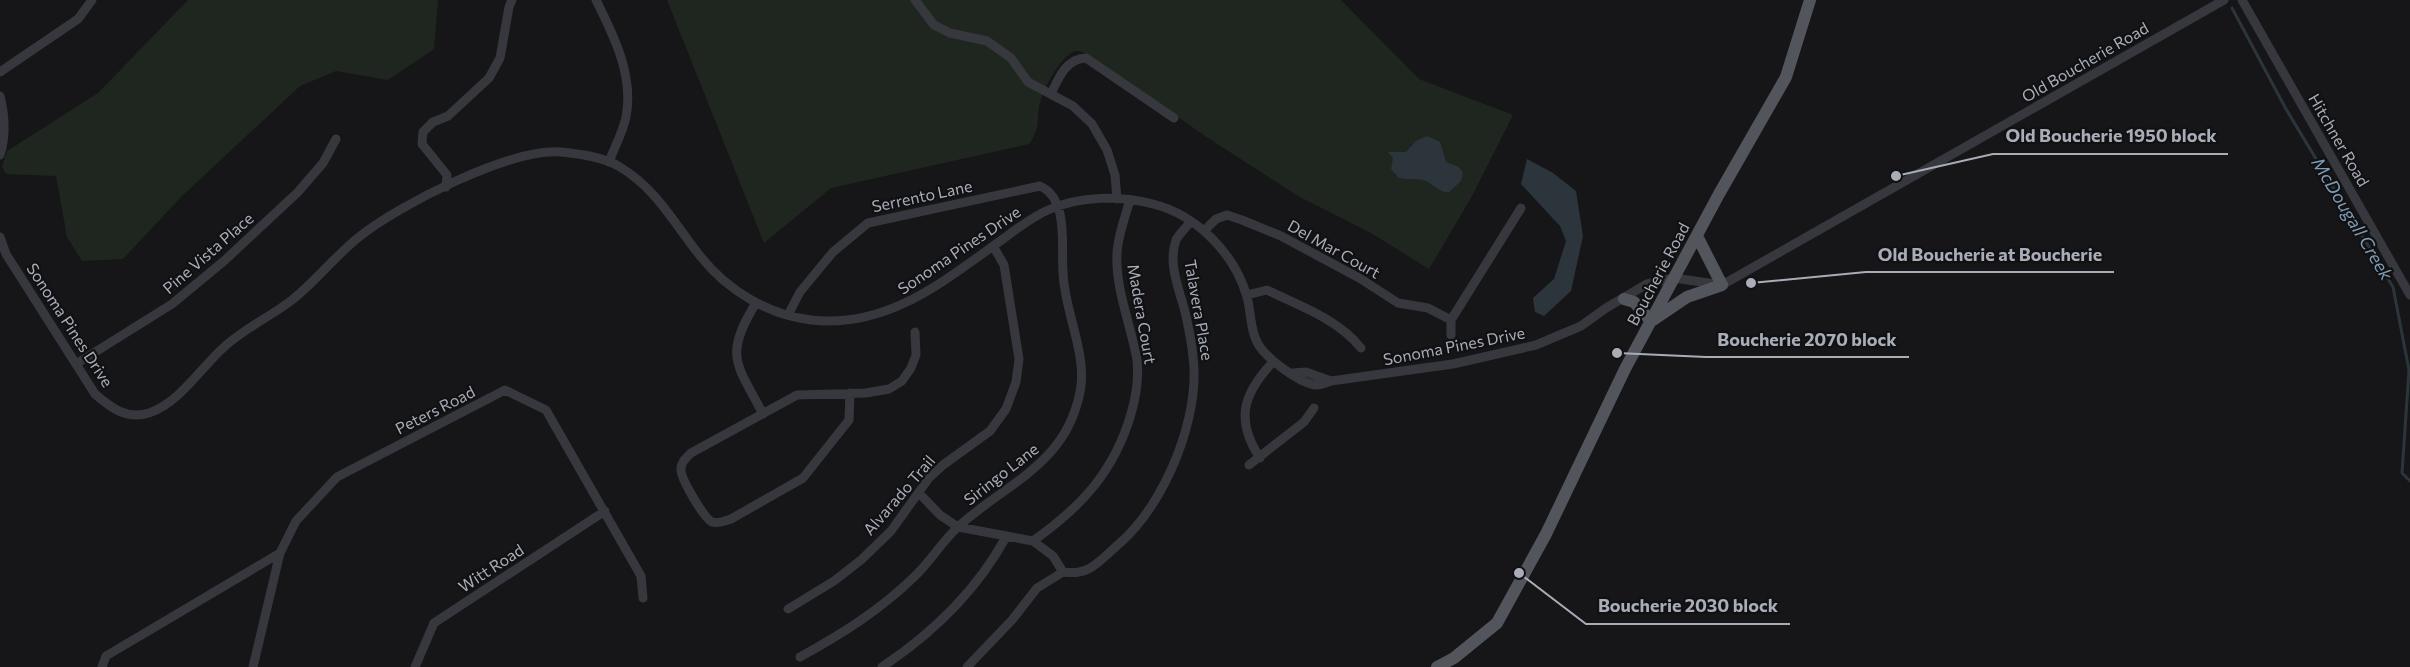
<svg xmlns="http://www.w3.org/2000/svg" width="2410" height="667" font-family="Commissioner,sans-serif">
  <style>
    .green { fill: #1e261f }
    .water { fill: #2c353c }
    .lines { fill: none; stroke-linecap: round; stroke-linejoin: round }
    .stream { stroke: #2c353c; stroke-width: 3 }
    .minor { stroke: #37383d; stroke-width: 9 }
    .major { stroke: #53555c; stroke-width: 12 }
    .labels { text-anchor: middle; stroke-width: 4.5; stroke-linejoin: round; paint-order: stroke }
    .street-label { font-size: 16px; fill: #a8adb8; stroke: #111113 }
    .water-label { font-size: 18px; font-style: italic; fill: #7f9bb3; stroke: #111113 }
    .leader { fill: none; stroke: #a8adb8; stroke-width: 2 }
    .callout-dot { fill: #a8adb8; stroke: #111113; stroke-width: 2 }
    .callout-label { font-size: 18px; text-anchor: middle; font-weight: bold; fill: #a8adb8; stroke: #111113; stroke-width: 4.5; stroke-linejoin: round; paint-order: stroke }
  </style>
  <rect width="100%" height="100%" fill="#161618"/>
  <!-- green -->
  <path class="green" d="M188,0H438L434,49L388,80L336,71L300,86L181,197L123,259L82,261L67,237L56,176L6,174L2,167L7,151L98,93Z
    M667,0H1341L1419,79L1513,115L1471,198L1429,269L1371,233L1298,196L1205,136L1091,56C1086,54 1082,51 1077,51C1063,52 1045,86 1041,99C1035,117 1042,127 1029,144L831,188L764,243Z"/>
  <!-- water -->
  <path class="water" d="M1427,136L1440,142L1446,162L1459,167L1463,173L1461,181L1449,192C1439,193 1433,183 1423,180C1415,178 1407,180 1399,178L1391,169L1393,158L1388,152H1406L1416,141Z
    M1527,159L1553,173L1576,191L1583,236L1571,291L1544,316L1535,312L1533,298L1554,279L1566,241L1560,226L1521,184Z"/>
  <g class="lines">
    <!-- stream -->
    <path class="stream" d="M2232,8L2286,109L2393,287L2409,370L2402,473L2410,481"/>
    <!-- minor -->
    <path class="minor" d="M596,0C614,36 634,76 626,117C623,132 614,148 609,162
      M915,0L934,25L950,33L987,41L1011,58L1028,82L1073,106L1092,124L1107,150L1115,175L1117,199
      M2242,0L2410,295
      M0,72L78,19L92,0
      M1051,94C1059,77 1066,59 1086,58L1174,118
      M0,96C5,116 6,136 0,155
      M446,187L447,175L422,144L423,132L433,122L448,116L489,78L500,58L509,7L512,0
      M1204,231L1216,219L1227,215L1242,220L1281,236L1361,279L1398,303L1428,308L1451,320
      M0,237L6,254L95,394C111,408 127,420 149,413C179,403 200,369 223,348C243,329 270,317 292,300C316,281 335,256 359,237C399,205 510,148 561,152C580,154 604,157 620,167C657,189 675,225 701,257C728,291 769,315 811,320C888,329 945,280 1003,239C1018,228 1032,217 1048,210C1079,196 1121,195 1153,204C1197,215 1235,254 1247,297C1251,311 1250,329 1257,342C1264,357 1300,384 1317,385C1322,385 1326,383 1331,381L1453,364L1536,345L1581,326L1606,308L1647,284L1674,278L1722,285L2224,0
      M1247,295L1267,290C1300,306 1338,319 1361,348
      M756,303C723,356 737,364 763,414
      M788,315L800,292L833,252L868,223L1040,186C1069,199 1061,245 1063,272C1064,311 1088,355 1080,392C1066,464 1008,482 959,526C942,541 931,561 914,577C880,610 842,634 800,657
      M1451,335V320L1521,208
      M76,364L172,304L224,261L298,192L323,163L336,139
      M1293,373L1306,372L1331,381
      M850,393L849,420L803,478L731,519C725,521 718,524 712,522C704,518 680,478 681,469C681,462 686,458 691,453L797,395L866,393L889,389L902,381L911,368L916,355L915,332
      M1260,458C1235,420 1243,394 1272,363
      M1249,465L1304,422L1314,408
      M919,493L940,515L958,527L1033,541L1053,556L1063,572
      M1033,541C1081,507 1114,472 1131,414C1136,397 1139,378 1137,360C1131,325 1115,289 1117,253C1118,235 1125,217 1130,200
      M788,609L834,581L861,560L891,531L929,478L943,465L990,431L1006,409L1016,382L1019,359L1004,265L993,246
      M102,667L106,656L280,553
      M253,667L280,553L296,521L337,477L505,390L546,410L641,576L643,598
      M415,667L434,623L605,511
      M882,667C933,633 977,590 1006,537
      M967,667L1012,620L1037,588L1063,572C1091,576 1100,560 1120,543C1165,504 1201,416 1193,357C1192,343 1189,330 1186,316C1181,293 1167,265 1176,240C1179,234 1186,228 1190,222"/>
    <!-- major -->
    <path class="major" d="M1624,299L1634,302L1651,321
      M1653,320L1687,297L1722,285L1697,236
      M1437,667L1454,658L1497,623L1546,534L1625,369L1719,194L1786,77L1810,0"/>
  </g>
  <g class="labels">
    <!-- street labels -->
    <g class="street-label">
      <text transform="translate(2085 62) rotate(-30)" y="6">Old Boucherie Road</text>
      <text transform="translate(2339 140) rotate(60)" y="6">Hitchner Road</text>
      <text transform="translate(922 196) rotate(-12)" y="6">Serrento Lane</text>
      <text transform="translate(1334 249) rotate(29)" y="6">Del Mar Court</text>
      <text transform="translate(959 250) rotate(-34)" y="6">Sonoma Pines Drive</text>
      <text transform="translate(208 253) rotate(-41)" y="6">Pine Vista Place</text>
      <text transform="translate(1658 274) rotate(-62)" y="6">Boucherie Road</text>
      <text transform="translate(1199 310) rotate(80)" y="6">Talavera Place</text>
      <text transform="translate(1142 314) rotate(80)" y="6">Madera Court</text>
      <text transform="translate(70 325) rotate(57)" y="6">Sonoma Pines Drive</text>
      <text transform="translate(1454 346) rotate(-11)" y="6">Sonoma Pines Drive</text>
      <text transform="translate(435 410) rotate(-27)" y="6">Peters Road</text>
      <text transform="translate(1001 474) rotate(-38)" y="6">Siringo Lane</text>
      <text transform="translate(899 495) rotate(-49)" y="6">Alvarado Trail</text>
      <text transform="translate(491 568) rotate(-33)" y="6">Witt Road</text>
    </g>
    <!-- water labels -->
    <g class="water-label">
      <text transform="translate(2352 219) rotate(59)" y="6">McDougall Creek</text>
    </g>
  </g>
  <!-- callouts -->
  <path class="leader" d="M1896 176L1993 154H2228M1751 283L1866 272H2114M1617 353L1706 357H1909M1519 573L1586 624H1790"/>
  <g class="callout-dot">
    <circle cx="1896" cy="176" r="6"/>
    <circle cx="1751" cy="283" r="6"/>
    <circle cx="1617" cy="353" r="6"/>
    <circle cx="1519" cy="573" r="6"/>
  </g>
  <g class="callout-label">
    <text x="2111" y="142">Old Boucherie 1950 block</text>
    <text x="1990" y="261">Old Boucherie at Boucherie</text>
    <text x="1807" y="346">Boucherie 2070 block</text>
    <text x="1688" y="612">Boucherie 2030 block</text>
  </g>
</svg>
